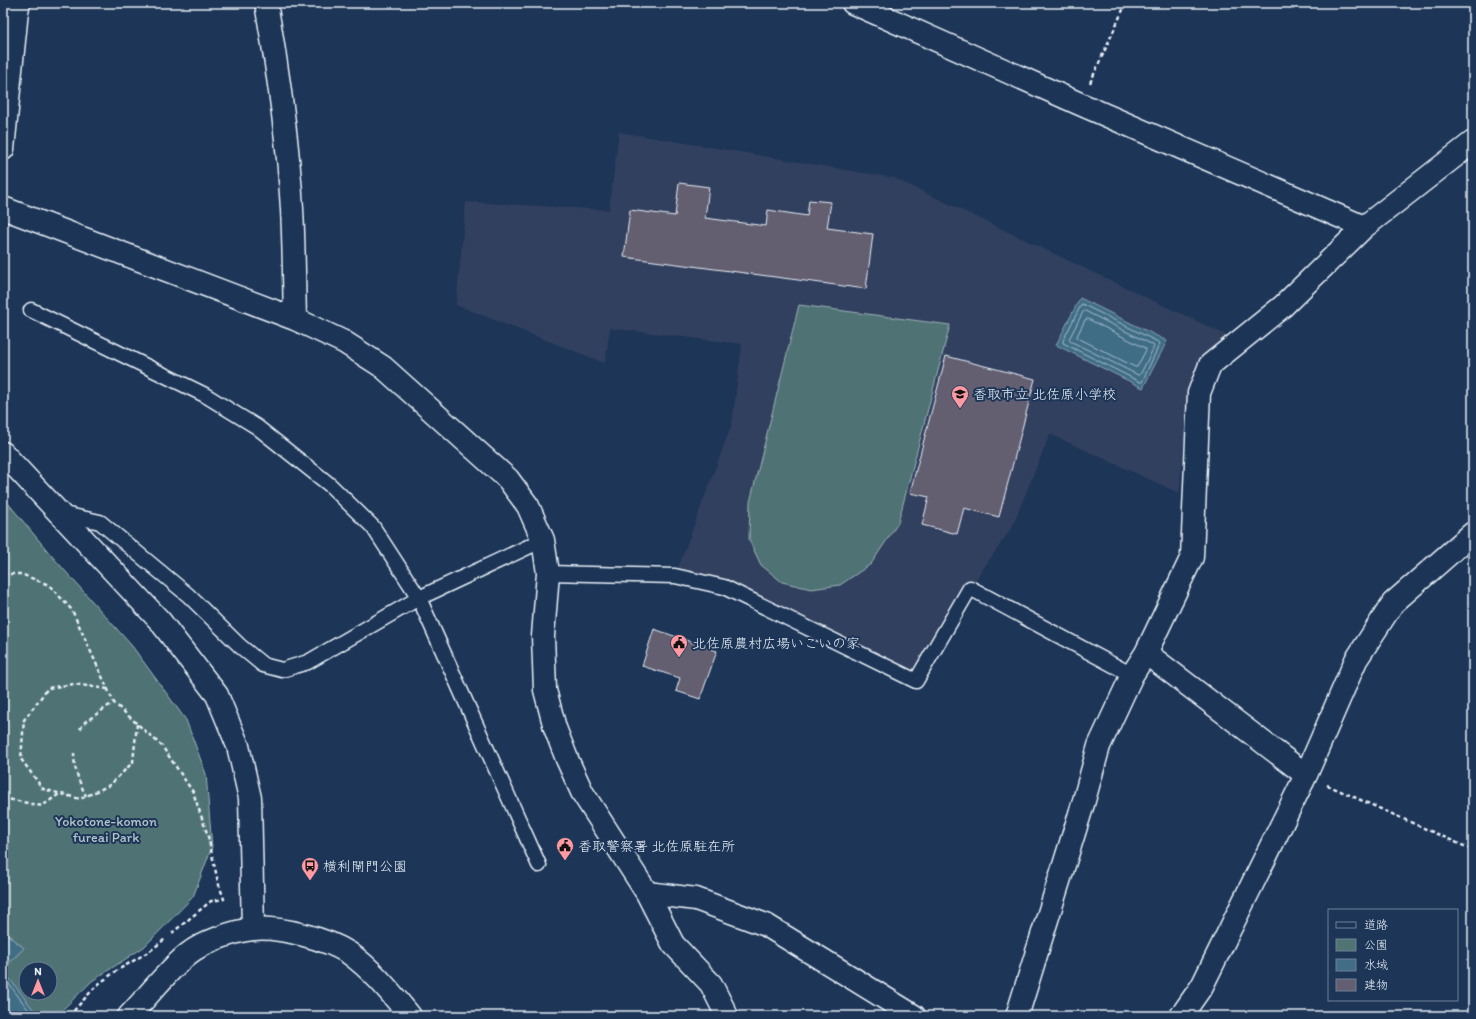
<svg xmlns="http://www.w3.org/2000/svg" width="1476" height="1019" font-family="Itim,'Klee One',sans-serif">
  <style>
    .built { fill: #32415f }
    .green { fill: #507374; stroke: #9cb2b6; fill-rule: evenodd }
    .water { fill: #416d86; stroke: #84a2b4 }
    .lines { fill: none; stroke-linecap: round; stroke-linejoin: round }
    .shore { stroke: #a5bcca; stroke-width: 1 }
    .building { fill: #635e71; stroke: #e8f1f8 }
    .service-casing { stroke: #e8f1f8; stroke-width: 17 }
    .minor-casing { stroke: #e8f1f8; stroke-width: 25 }
    .secondary-casing { stroke: #e8f1f8; stroke-width: 25 }
    .path { stroke: #e8f1f8; stroke-width: 2.5; stroke-dasharray: 4 3; stroke-linecap: butt }
    .service { stroke: #1d3557; stroke-width: 14 }
    .minor { stroke: #1d3557; stroke-width: 22 }
    .secondary { stroke: #1d3557; stroke-width: 22 }
    .labels { text-anchor: middle; stroke-width: 4; stroke-linejoin: round; paint-order: stroke }
    .poi-label { font-size: 14px; fill: #e8f1f8; stroke: #1d3557; text-anchor: start }
    .park-label { font-size: 14px; fill: #b3c5ca; stroke: #1d3557 }
  </style>
  <rect width="100%" height="100%" fill="#1d3557"/>
  <filter id="ink" filterUnits="userSpaceOnUse"><feTurbulence type="fractalNoise" baseFrequency=".025" numOctaves="2"/><feDisplacementMap in="SourceGraphic" scale="8" xChannelSelector="R" yChannelSelector="G"/><feConvolveMatrix kernelMatrix="1 2 1 2 8 2 1 2 1" color-interpolation-filters="sRGB"/></filter>
  <g filter="url(#ink)">
    <!-- built -->
    <path class="built" d="M619,132L894,178L1228,336L1205,358L1189,393L1179,493L1050,434L1012,527L970,588L916,681L724,587L675,576L732,424L742,344L610,328L605,363L456,305L466,202L609,210Z"/>
    <!-- green -->
    <path class="green" d="M799,305L950,325L898,523L871,564L840,585L811,589L782,582L761,565L749,540L750,502Z
      M3,497L51,555L132,646L186,720L206,774L212,847L193,897L144,947L92,981L56,1016H38L3,970L24,948L3,930ZM26,969H50V993H26Z"/>
    <!-- water -->
    <path class="water" d="M1080,298L1167,341L1143,388L1056,345Z
      M3,932L24,948L3,968Z
      M3,970L38,1016H3Z"/>
    <g class="lines">
      <!-- shore -->
      <path class="shore" d="M1082,304L1160,343L1142,382H1140L1063,343V341Z
        M1085,311L1153,345L1154,347L1140,375H1138L1070,341L1069,339L1083,312Z
        M1088,319L1145,348L1146,350L1137,367H1135L1078,338L1077,336L1085,320Z
        M3,976L33,1016"/>
    </g>
    <!-- building -->
    <path class="building" d="M679,183L709,187L705,218L766,226L768,210L807,216L809,200L831,202L827,228L873,234L866,289L624,257L630,210L675,216Z
      M946,356L1035,379L999,517L964,508L957,534L922,525L929,497L910,493Z
      M654,629L717,651L700,699L676,691L680,678L642,666Z"/>
    <g class="lines">
      <defs>
        <path id="service" d="M31,310L205,395L257,427L330,485L373,527L419,598L539,865
          M59,513L100,522L188,595L240,646L263,665L282,670L308,662L419,598L543,540
          M548,573L675,576L724,587L916,681L970,588L1132,675"/>
        <path id="minor" d="M266,3C278,71 288,140 292,209C294,246 294,283 295,319
          M853,3L1080,104L1364,227
          M3,149L17,11L19,3
          M3,208L295,319L344,342L383,367L508,479L528,506L543,540L548,573L543,636L545,690L555,728L567,759L582,792L647,893L673,944L711,984L727,1016
          M3,453L160,621L217,695L238,746L250,798L253,929
          M1146,653L1306,775
          M647,893L696,899L766,925L914,1016
          M1017,1016L1083,804L1099,746L1132,675L1146,653L1192,557L1199,393L1210,365L1283,306L1364,227L1473,142
          M1181,1016L1202,986L1306,775L1356,660L1393,603L1473,533"/>
        <path id="secondary" d="M129,1016C148,996 167,971 188,954C203,942 234,931 253,929C279,926 327,939 349,953C374,971 391,993 410,1016"/>
      </defs>
      <!-- service casing -->
      <use href="#service" class="service-casing"/>
      <!-- minor casing -->
      <use href="#minor" class="minor-casing"/>
      <!-- secondary casing -->
      <use href="#secondary" class="secondary-casing"/>
      <!-- path -->
      <path class="path" d="M1090,83L1126,3
        M3,574H21L49,585L72,610L114,703L162,746L193,792L208,836L218,882L224,899L211,901L172,933
        M108,689L74,684L48,688L24,720L21,759L43,789L80,799L110,785L133,762L137,724
        M80,729L85,722L114,702
        M74,753C74,769 79,782 86,796
        M1327,785L1473,850
        M3,798L42,806L59,794
        M69,1016L96,986L116,971L150,951L165,939"/>
      <!-- service -->
      <use href="#service" class="service"/>
      <!-- minor -->
      <use href="#minor" class="minor"/>
      <!-- secondary -->
      <use href="#secondary" class="secondary"/>
    </g>
  </g>
  <!-- icons -->
  <defs>
    <symbol id="school-pin" viewBox="-11 -11 22 30"><path d="M0 17L-7.5 6A9.5 9.5 0 1 1 7.5 6Z" fill="#ff9aa2" stroke="#1d3557"/><path d="M0-5L7-2L0 1L-7-2ZM-4 1L0 2.5L4 1V4Q0 6-4 4Z" fill="#111"/></symbol>
    <symbol id="civic-pin" viewBox="-11 -11 22 30"><path d="M0 17L-7.5 6A9.5 9.5 0 1 1 7.5 6Z" fill="#ff9aa2" stroke="#1d3557"/><path d="M-.6-6.5H3V-4.5H.6V-3L4-1V1h2V6H-6V1h2V-1L-.6-3ZM-1.2 2.5V6h2.4V2.5Z" fill="#111"/></symbol>
    <symbol id="bus-pin" viewBox="-11 -11 22 30"><path d="M0 17L-7.5 6A9.5 9.5 0 1 1 7.5 6Z" fill="#ff9aa2" stroke="#1d3557"/><path d="M-5-6H5V4H4V6H2V4H-2V6H-4V4H-5ZM-3.5-4V0h7V-4ZM-3.5 1.2v1.5H-2V1.2ZM2 1.2v1.5H3.5V1.2Z" fill="#111"/></symbol>
  </defs>
  <g fill-rule="evenodd">
    <use href="#school-pin" x="950" y="384" width="20" height="27"/>
    <use href="#civic-pin" x="669" y="633" width="20" height="27"/>
    <use href="#civic-pin" x="555" y="836" width="20" height="27"/>
    <use href="#bus-pin" x="300" y="856" width="20" height="27"/>
  </g>
  <g class="labels">
    <!-- poi labels -->
    <g class="poi-label">
      <text x="973" y="399">香取市立 北佐原小学校</text>
      <text x="692" y="648">北佐原農村広場いこいの家</text>
      <text x="578" y="851">香取警察署 北佐原駐在所</text>
      <text x="323" y="871">横利閘門公園</text>
    </g>
    <!-- park labels -->
    <g class="park-label">
      <text x="106" y="826">Yokotone-komon<tspan x="106" dy="16">fureai Park</tspan></text>
    </g>
  </g>
  <!-- margin -->
  <rect width="1476" height="1019" fill="none" stroke="#1d3557" stroke-width="16"/>
  <rect x="8" y="8" width="1460" height="1003" fill="none" stroke="#e8f1f8" stroke-width="1.5" filter="url(#ink)"/>
  <!-- legend -->
  <rect x="1328" y="909" width="130" height="92" fill="#1d3557" stroke="#6e8097"/>
  <rect x="1336" y="922" width="20" height="6" fill="#1d3557" stroke="#6e8097"/>
  <text x="1364" y="929" font-size="12" fill="#e8f1f8">道路</text>
  <rect x="1336" y="939" width="20" height="12" fill="#507374" stroke="#6e8097"/>
  <text x="1364" y="949" font-size="12" fill="#e8f1f8">公園</text>
  <rect x="1336" y="959" width="20" height="12" fill="#416d86" stroke="#6e8097"/>
  <text x="1364" y="969" font-size="12" fill="#e8f1f8">水域</text>
  <rect x="1336" y="979" width="20" height="12" fill="#635e71" stroke="#6e8097"/>
  <text x="1364" y="989" font-size="12" fill="#e8f1f8">建物</text>
  <!-- north arrow -->
  <g transform="translate(38 981)"><circle r="19" fill="#1d3557" stroke="#6e8097"/>
  <path d="M0-3L7 15L0 10L-7 15Z" fill="#ff9aa2"/>
  <text y="-6" font-size="11" font-weight="bold" text-anchor="middle" fill="#e8f1f8">N</text>
  </g>
</svg>
